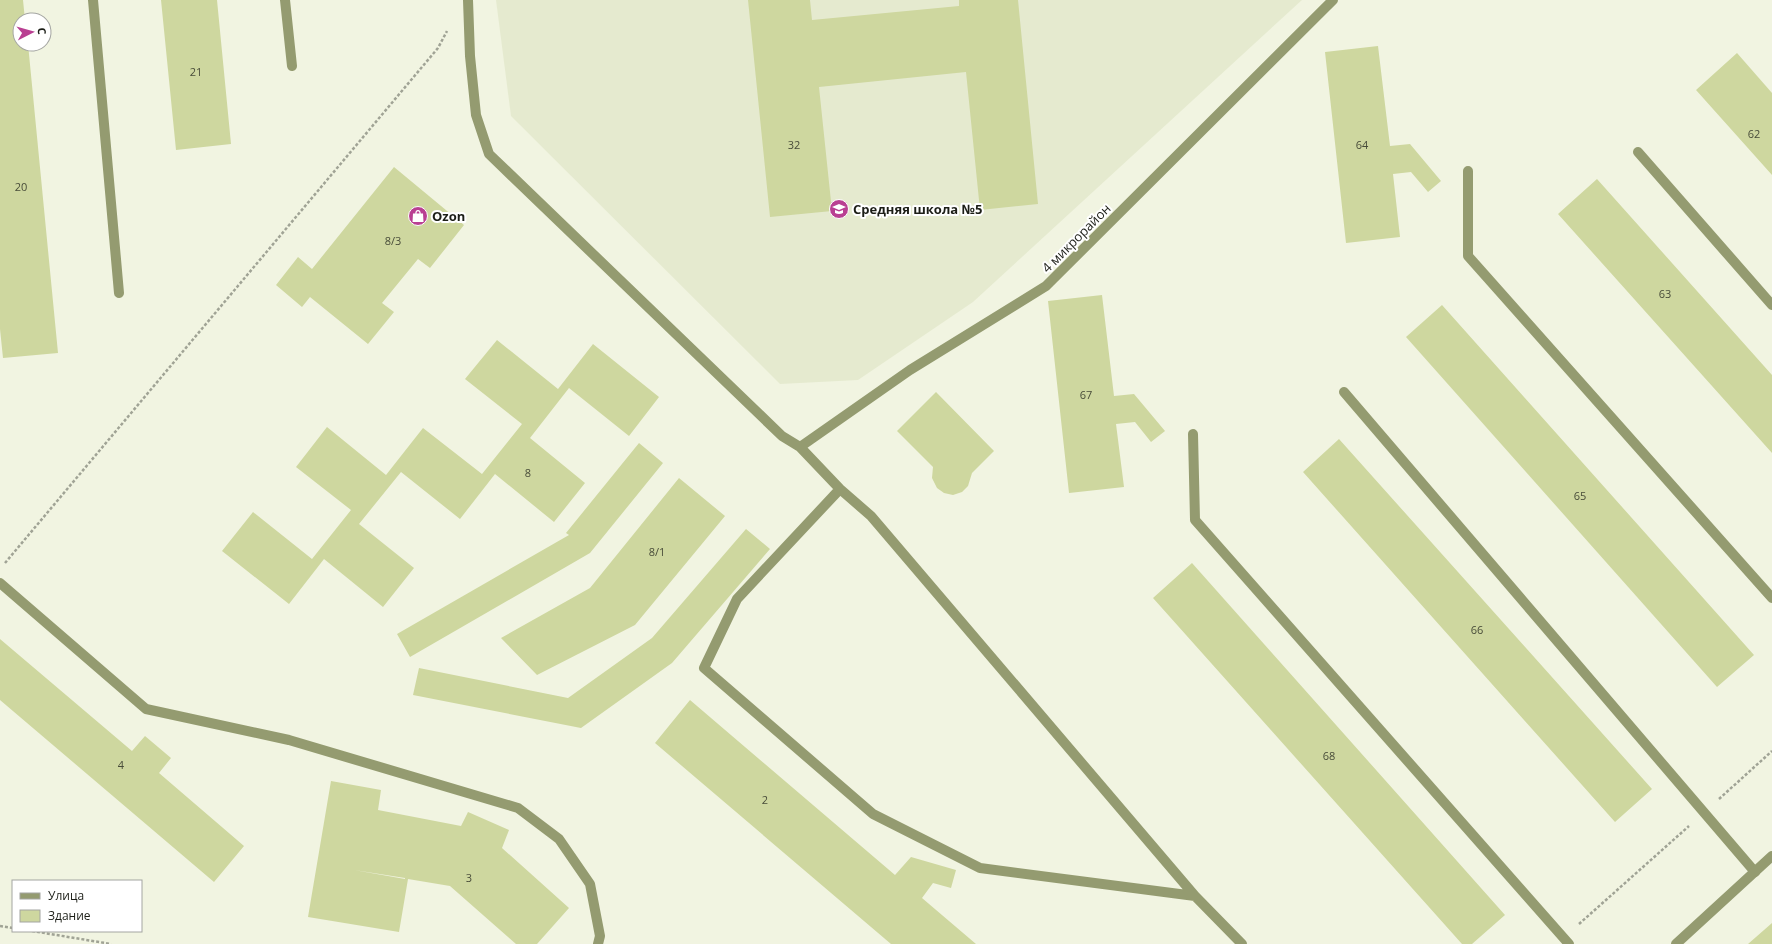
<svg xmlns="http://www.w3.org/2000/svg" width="1772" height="944" font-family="'Open Sans',sans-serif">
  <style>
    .built { fill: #e5eacf }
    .building { fill: #ced79f; fill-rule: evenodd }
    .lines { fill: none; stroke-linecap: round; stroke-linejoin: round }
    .path { stroke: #a0a395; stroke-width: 2.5; stroke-dasharray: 3 2; stroke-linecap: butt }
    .service { stroke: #949b70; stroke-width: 10 }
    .tertiary { stroke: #949b70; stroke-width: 10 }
    .labels { text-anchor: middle; stroke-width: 4; stroke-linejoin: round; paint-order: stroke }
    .number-label { font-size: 11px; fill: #484c39 }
    .poi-label { font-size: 13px; font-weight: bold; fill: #1c1e17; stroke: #fff; text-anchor: start }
    .street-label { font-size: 13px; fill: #1c1e17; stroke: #fff }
  </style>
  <rect width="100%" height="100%" fill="#f1f4e1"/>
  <!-- built -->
  <path class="built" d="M496,0H1302L973,302L858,380L780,384L511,116Z"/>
  <!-- building -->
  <path class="building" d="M0,0H23L25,20H20V44H28L58,353L3,358L0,329Z
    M161,0H217L231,144L176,150Z
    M748,0H810L812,20L959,6V0H1018L1038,204L980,210L966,72L819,87L832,211L770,217Z
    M1378,46L1390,146L1410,144L1441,181L1428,192L1411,172L1393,174L1400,237L1346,243L1325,52Z
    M1737,53L1772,93V175L1696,90Z
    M394,167L464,225L430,268L418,259L382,303L394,312L368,344L310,297L302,307L276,285L298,257L312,269Z
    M1597,179L1772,375V453L1558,214Z
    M1102,295L1114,396L1134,394L1165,431L1151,442L1135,422L1116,424L1124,487L1069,493L1048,301Z
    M1442,305L1754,655L1717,687L1406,337Z
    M497,340L558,389L593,344L659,397L629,436L569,388L530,438L585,483L554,522L495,474L460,519L401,472L359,524L414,568L383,607L324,559L289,604L222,551L253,512L312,559L351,510L296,467L327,427L386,475L423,428L482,474L522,424L465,379Z
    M936,392L994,451L972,473L968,486L962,492L953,495L944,493L937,488L932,478L933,467L897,431Z
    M1339,439L1652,789L1615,822L1303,472Z
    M639,443L663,463L590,553L410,657L397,634L569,535L566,533Z
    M679,478L725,516L635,625L537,675L501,638L590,588Z
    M746,529L770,549L672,663L581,728L413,695L419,668L568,698L652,638Z
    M1192,563L1505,915L1472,944H1462L1153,598Z
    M0,639L132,751L145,736L171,758L159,773L244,846L214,882L0,700Z
    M690,700L895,875L911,857L956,870L951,888L933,883L922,898L976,944H891L655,743Z
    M331,781L381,790L378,810L461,826L468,812L509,830L502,848L569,908L537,944H516L450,886L408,879L399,932L308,917ZM354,870L405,878V879Z
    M1772,923V944H1748Z"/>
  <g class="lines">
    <!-- path -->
    <path class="path" d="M5,563L438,48L447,31
      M1719,799L1772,751
      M1579,924L1689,826
      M0,926L13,928
      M32,931L111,944"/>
    <!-- service -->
    <path class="service" d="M93,0L119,293
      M285,0L292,66
      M468,0L470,56L476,115L489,154L782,436L800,447L840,489L871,516L1195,896L1242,944
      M1638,152L1772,305
      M1468,171V256L1772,598
      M1344,392L1755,872
      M1193,434L1195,520L1569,944
      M800,447L910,370L1046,286L1333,0
      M840,489L737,599L704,668L873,814L980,868L1195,896
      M0,583L146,709L289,740L518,808L559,839L590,884L600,936L598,944"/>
    <!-- tertiary -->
    <path class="tertiary" d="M1676,944L1772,856"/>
  </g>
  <!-- icons -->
  <defs>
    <symbol id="school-disc" viewBox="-11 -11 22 22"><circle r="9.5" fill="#b93f92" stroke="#fff"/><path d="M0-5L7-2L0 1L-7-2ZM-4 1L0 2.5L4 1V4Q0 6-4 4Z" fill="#fff"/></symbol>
    <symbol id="shop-disc" viewBox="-11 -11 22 22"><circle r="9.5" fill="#b93f92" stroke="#fff"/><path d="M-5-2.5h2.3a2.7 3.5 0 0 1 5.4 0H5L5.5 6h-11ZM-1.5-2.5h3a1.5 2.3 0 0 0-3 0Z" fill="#fff"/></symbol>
  </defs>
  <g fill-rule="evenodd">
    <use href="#school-disc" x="828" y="198" width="22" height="22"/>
    <use href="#shop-disc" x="407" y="205" width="22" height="22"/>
  </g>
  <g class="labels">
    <!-- number labels -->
    <g class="number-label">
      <text x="196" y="76">21</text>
      <text x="1754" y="138">62</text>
      <text x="794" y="149">32</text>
      <text x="1362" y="149">64</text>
      <text x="21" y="191">20</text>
      <text x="393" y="245">8/3</text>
      <text x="1665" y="298">63</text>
      <text x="1086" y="399">67</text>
      <text x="528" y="477">8</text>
      <text x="1580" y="500">65</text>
      <text x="657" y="556">8/1</text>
      <text x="1477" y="634">66</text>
      <text x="1329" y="760">68</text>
      <text x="121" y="769">4</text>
      <text x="765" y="804">2</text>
      <text x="469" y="882">3</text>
    </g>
    <!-- poi labels -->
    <g class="poi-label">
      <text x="853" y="214">Средняя школа №5</text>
      <text x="432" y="221">Ozon</text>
    </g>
    <!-- street labels -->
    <g class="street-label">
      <text transform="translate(1076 238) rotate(-45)" y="5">4 микрорайон</text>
    </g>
  </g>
  <!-- legend -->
  <rect x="12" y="880" width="130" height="52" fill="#ffffff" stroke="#a4a5a2"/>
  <rect x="20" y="893" width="20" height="6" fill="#949b70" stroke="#a4a5a2"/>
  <text x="48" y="900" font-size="12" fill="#1c1e17">Улица</text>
  <rect x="20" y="910" width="20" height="12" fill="#ced79f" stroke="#a4a5a2"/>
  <text x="48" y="920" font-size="12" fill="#1c1e17">Здание</text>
  <!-- north arrow -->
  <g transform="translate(32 32) rotate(84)"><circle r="19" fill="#ffffff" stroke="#a4a5a2"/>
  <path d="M0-3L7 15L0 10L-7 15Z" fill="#b93f92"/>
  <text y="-6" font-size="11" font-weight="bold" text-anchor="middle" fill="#1c1e17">С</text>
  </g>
</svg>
